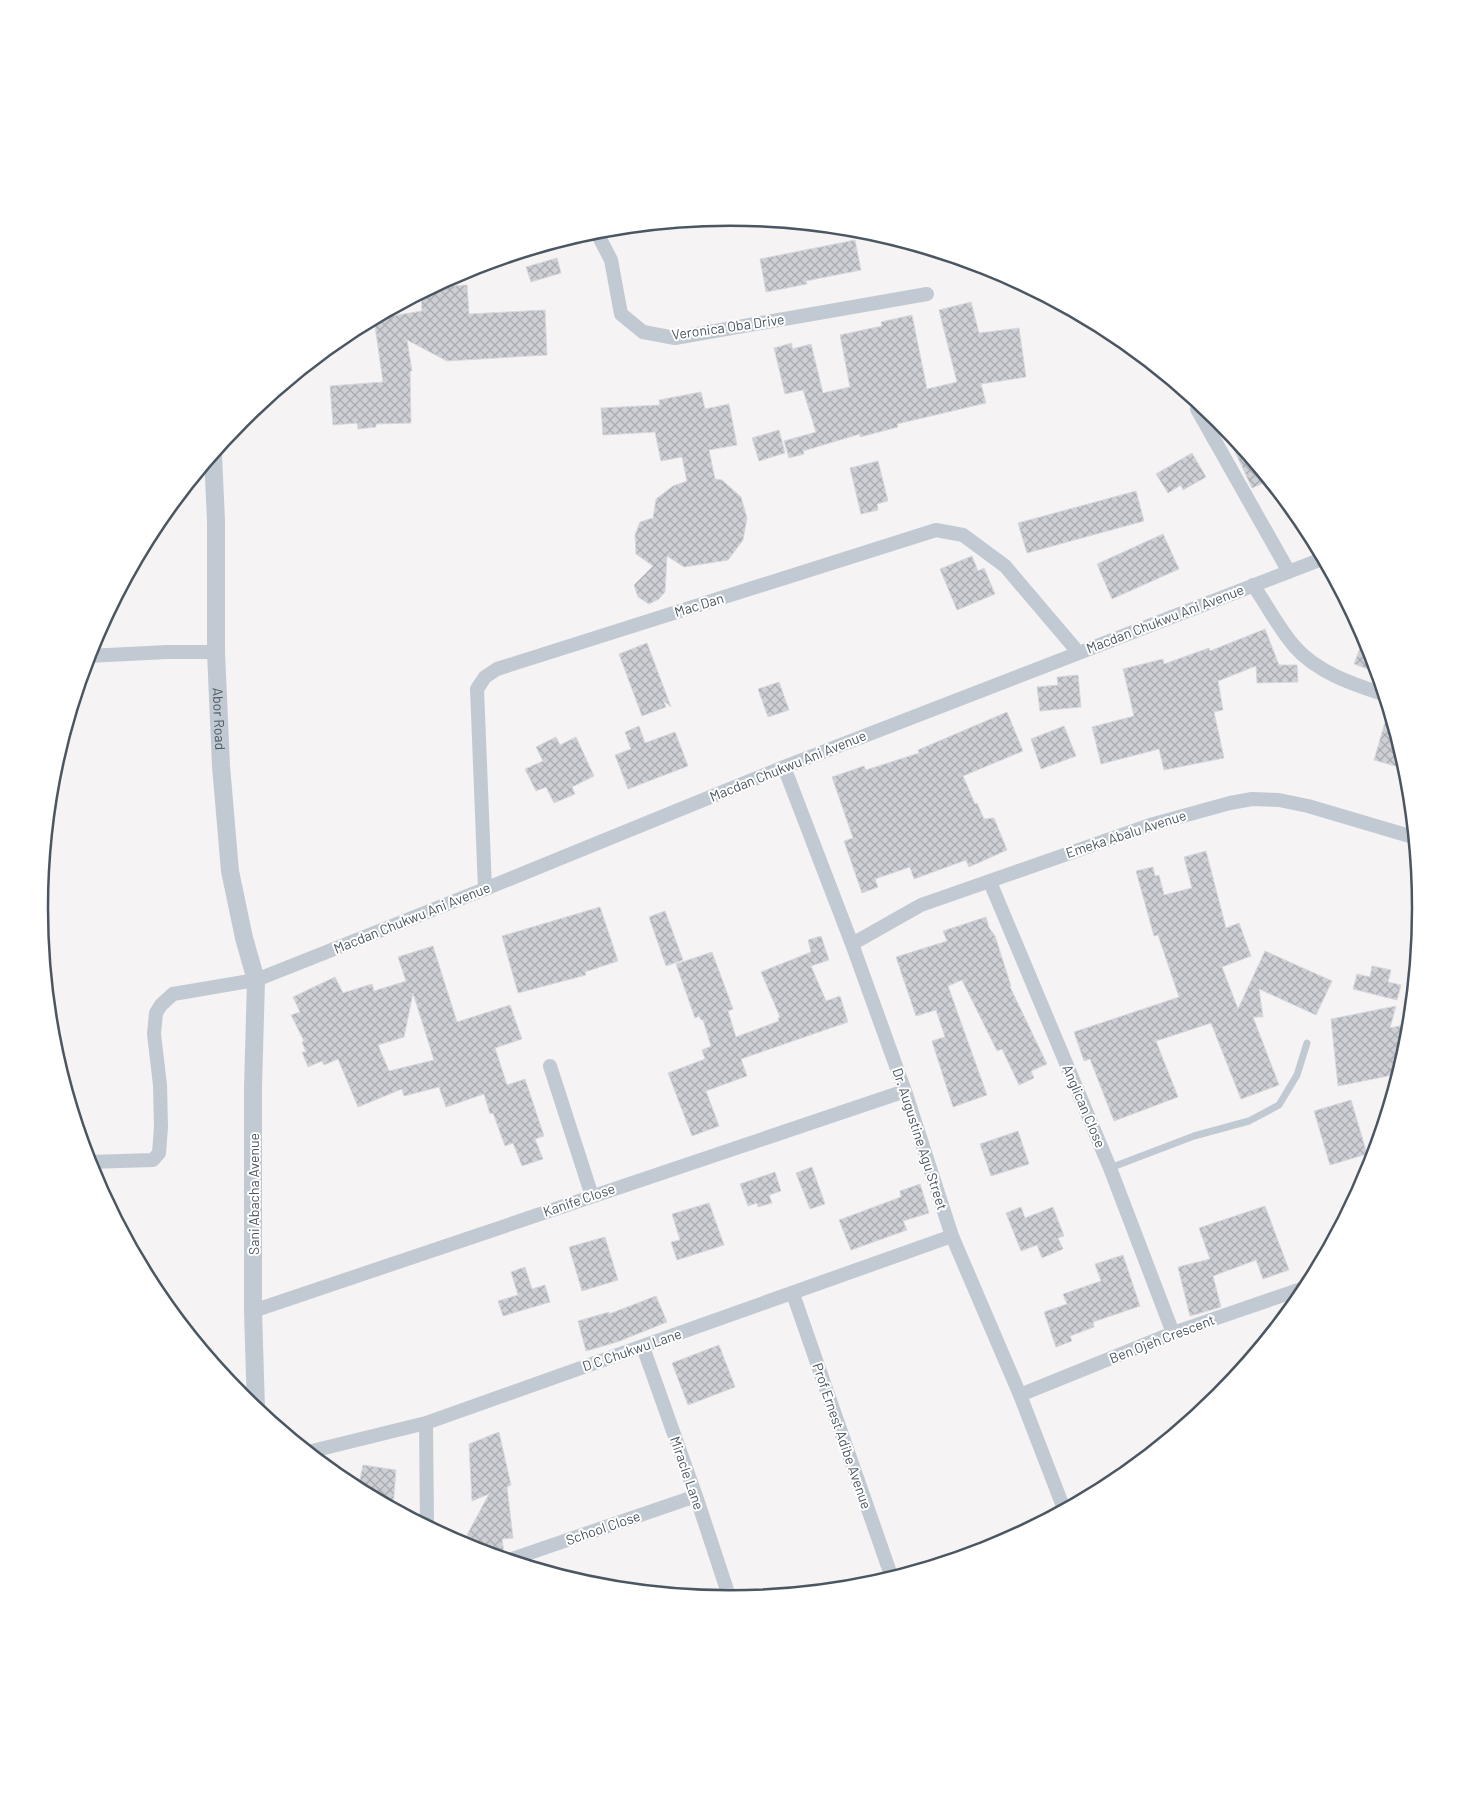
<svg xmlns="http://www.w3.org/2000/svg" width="1459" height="1817" font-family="Barlow,sans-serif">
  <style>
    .building { fill: url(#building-cross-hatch); stroke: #d7d9de; fill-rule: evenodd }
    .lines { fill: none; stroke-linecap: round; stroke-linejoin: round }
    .service { stroke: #c1cad2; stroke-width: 7 }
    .minor { stroke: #c1cad2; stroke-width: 14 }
    .tertiary { stroke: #c1cad2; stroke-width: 18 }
    .labels { text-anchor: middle; stroke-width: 4; stroke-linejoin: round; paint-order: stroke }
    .street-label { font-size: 14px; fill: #4a5661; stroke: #fff }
    .rim { fill: none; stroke: #4a5661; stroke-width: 2.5 }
  </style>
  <defs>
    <pattern id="building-cross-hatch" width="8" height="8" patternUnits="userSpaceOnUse" patternTransform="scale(1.25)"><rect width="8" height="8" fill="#cdcfd5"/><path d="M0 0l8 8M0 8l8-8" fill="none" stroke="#a8abb0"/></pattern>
  </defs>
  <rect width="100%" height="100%" fill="#f5f3f3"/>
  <!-- building -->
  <path class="building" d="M855,240L861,270L806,281L807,284L766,292L760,259Z
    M557,258L561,273L531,282L526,267Z
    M467,285L469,314L545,310L547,355L447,361L407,340L412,371H410L411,423L376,424V427L358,429L357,423L333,425L330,386L383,382L374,319L422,311L421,294L434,287Z
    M971,302L979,333L1019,328L1026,377L981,384L986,403L897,424L898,427L860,437V434L803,451L804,454L789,458L784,441L816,432L803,390L785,394L774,348L792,343V349L811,344L823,393L850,387L840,335L882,326L881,322L912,315L927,389L957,382L939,310Z
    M701,392L705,409L729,404L737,445L709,450L715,479L722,480L741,497L747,518L743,540L728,560L684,567L667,556L665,592L659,599L649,604L638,597L634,585L653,566L636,554L635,535L640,522L653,518L656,499L673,486L687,481L682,457L661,461L655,432L603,435L601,408L660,405L659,400Z
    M779,430L785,453L759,461L752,438Z
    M1235,441L1268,481L1252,488L1231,443Z
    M1192,453L1206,477L1183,490L1181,485L1168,493L1156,474Z
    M878,461L888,501L877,504L878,510L861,514L850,468Z
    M1136,491L1144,521L1027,553L1018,523Z
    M1163,534L1179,569L1112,599L1097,564Z
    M972,556L978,571L984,568L995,594L957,610L940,569Z
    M1265,629L1279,665H1297L1298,682L1257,683L1256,666L1218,681L1223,710L1214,712L1224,758L1164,770L1159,749L1101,764L1092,727L1134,716L1123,669L1163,659L1164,664L1209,648L1210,651Z
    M1364,638L1368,644L1376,672L1354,664Z
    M647,643L671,707L663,700L666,707L642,716L619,654Z
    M1078,675L1081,707L1040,711L1037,687L1058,685L1057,677Z
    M779,682L789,710L768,717L758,689Z
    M1007,712L1023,751L963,776L975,804L977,803L984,819L994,818L1007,850L969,867L966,860L914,879L910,867L875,879L878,887L862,893L844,841L853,838L832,777L864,766L866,770L919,753L918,750Z
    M1388,712L1406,769L1374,760Z
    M639,726L645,743L675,732L688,766L628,789L615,755L631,749L625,732Z
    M1064,726L1076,756L1041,769L1031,739Z
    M556,737L560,745L576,737L594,776L572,787L575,794L554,803L546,787L536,791L525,769L543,761L536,747Z
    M1206,851L1226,928L1239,923L1251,956L1222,967L1238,1009L1265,951L1332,981L1316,1015L1259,989L1263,1017H1253L1279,1085L1241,1099L1211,1023L1156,1041L1178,1097L1114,1121L1090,1059L1084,1061L1074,1032L1179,997L1158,935L1154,936L1136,871L1153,867L1155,876L1159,875L1164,895L1192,888L1184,857Z
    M600,907L618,961L585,972L586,975L518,993L502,936Z
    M665,911L683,960L666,966L649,917Z
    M986,917L989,928L995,936L1011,986L1010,987L1047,1064L1031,1071L1034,1078L1019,1085L1002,1049L997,1051L962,980L948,986L987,1095L953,1107L932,1041L945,1037L936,1010L916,1016L896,957L947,941L943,931Z
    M821,936L829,960L811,966L826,1001L840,996L848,1022L741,1059L747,1076L706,1091L719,1126L692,1136L668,1073L705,1059L702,1050L711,1046L703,1020H701L699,1016L695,1018L676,964L712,952L733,1009L728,1011L736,1037L779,1021L778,1018L780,1017L761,972L811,952L808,940Z
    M433,946L457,1022L510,1005L522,1039L495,1048L507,1085L525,1079L544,1136L535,1139L543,1159L522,1166L513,1143L505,1146L493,1113L490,1114L484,1094L446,1107L439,1087L404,1096L402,1089L358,1107L338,1059L324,1065L322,1061L308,1067L302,1052H306L302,1042L304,1041L291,1015L300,1012L293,997L335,977L343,993L372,984L374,991L406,981L398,957ZM413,993L434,1060L389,1071L378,1045L404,1037Z
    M1372,966L1391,970L1388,982L1401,985L1397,1000L1353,989L1357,974L1370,977Z
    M1396,1006L1390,1028L1409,1024L1407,1044L1398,1074L1338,1086L1331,1019Z
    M1351,1100L1367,1154L1330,1165L1314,1111Z
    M1018,1131L1029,1164L991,1176L980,1144Z
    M812,1167L825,1204L810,1209L796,1173Z
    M775,1172L781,1191L769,1195L772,1203L758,1207L757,1203L748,1206L740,1184Z
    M920,1184L929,1213L903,1221L907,1230L851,1250L839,1220L901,1197L900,1191Z
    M709,1203L724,1245L677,1260L671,1242L680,1240L672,1214Z
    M1265,1206L1289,1270L1263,1279L1256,1260L1213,1276L1221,1307L1190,1316L1178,1267L1210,1259L1199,1228Z
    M1021,1207L1025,1218L1053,1207L1064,1236L1058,1238L1063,1249L1042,1258L1037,1245L1021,1251L1006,1213Z
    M605,1237L618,1280L582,1291L569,1247Z
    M1123,1255L1140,1306L1093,1322L1094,1327L1070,1336L1072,1341L1056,1347L1044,1312L1067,1304L1063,1294L1101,1281L1095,1264Z
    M525,1267L532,1289L545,1285L550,1302L503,1316L498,1301L518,1295L511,1272Z
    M656,1296L667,1322L617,1342L586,1351L578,1321L609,1312V1314Z
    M719,1345L735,1387L688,1405L672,1363Z
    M499,1432L511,1485L507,1487L513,1538L502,1539L504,1553L501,1557L470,1548L467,1535L489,1494L472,1501L469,1444Z
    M363,1465L396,1470L393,1508L358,1489Z"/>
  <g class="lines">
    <!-- service -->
    <path class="service" d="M1110,1168L1194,1136L1249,1121L1279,1105L1297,1075L1307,1043"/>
    <!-- minor -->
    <path class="minor" d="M596,231L611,260L621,314L643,332L675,338L927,294
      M1197,409L1289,572
      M1253,585C1267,605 1279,629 1295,647C1317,672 1352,684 1383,694
      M88,656L167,652H216
      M784,767L852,944L905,1091L952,1236L1020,1395L1064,1509
      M990,882L1110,1168L1173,1333
      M485,889L477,689L485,677L497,669L936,530L963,535L1005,566L1078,652
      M852,944L921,905L1150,825L1230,803L1252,799L1279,800L1308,806L1413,837
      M550,1066L592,1196
      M88,1162L153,1160L159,1153L161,1127L160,1085L154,1034L156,1013L161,1005L173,994L256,980L485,889L784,767L1322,559
      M793,1294L892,1578
      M253,1311L905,1091
      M643,1347L696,1496L730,1599
      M1020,1395L1173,1333L1307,1287
      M426,1423L427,1526
      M308,1452L426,1423L952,1236
      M509,1560L696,1496"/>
    <!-- tertiary -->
    <path class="tertiary" id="s1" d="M213,455L216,521V652L221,766L230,871L244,938L256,980L253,1088V1311L256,1409"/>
  </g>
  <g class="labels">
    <!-- street labels -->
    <g class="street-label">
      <text transform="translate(728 327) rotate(-8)" y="5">Veronica Oba Drive</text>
      <text transform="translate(699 605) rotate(-17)" y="5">Mac Dan</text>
      <text transform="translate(1165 619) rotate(-21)" y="5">Macdan Chukwu Ani Avenue</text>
      <text dy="5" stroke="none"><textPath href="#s1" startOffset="264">Abor Road</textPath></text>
      <text transform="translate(788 766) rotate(-22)" y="5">Macdan Chukwu Ani Avenue</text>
      <text transform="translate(1126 834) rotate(-18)" y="5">Emeka Abalu Avenue</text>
      <text transform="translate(412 918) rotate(-22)" y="5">Macdan Chukwu Ani Avenue</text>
      <text transform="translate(1084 1106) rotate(67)" y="5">Anglican Close</text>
      <text transform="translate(920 1139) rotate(72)" y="5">Dr. Augustine Agu Street</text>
      <text transform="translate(254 1194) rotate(-90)" y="5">Sani Abacha Avenue</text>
      <text transform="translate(579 1200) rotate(-19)" y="5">Kanife Close</text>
      <text transform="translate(1162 1339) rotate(-21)" y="5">Ben Ojeh Crescent</text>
      <text transform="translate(632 1350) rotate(-19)" y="5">D C Chukwu Lane</text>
      <text transform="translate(842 1436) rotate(71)" y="5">Prof Ernest Adibe Avenue</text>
      <text transform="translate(687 1473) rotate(71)" y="5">Miracle Lane</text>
      <text transform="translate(603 1528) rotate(-19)" y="5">School Close</text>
    </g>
  </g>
  <!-- crop -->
  <path d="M0 0H1459V1817H0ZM48 908a682 682 0 1 1 1364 0a682 682 0 1 1-1364 0Z" fill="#fff" fill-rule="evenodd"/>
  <path class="rim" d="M48 908a682 682 0 1 1 1364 0a682 682 0 1 1-1364 0Z"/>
</svg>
